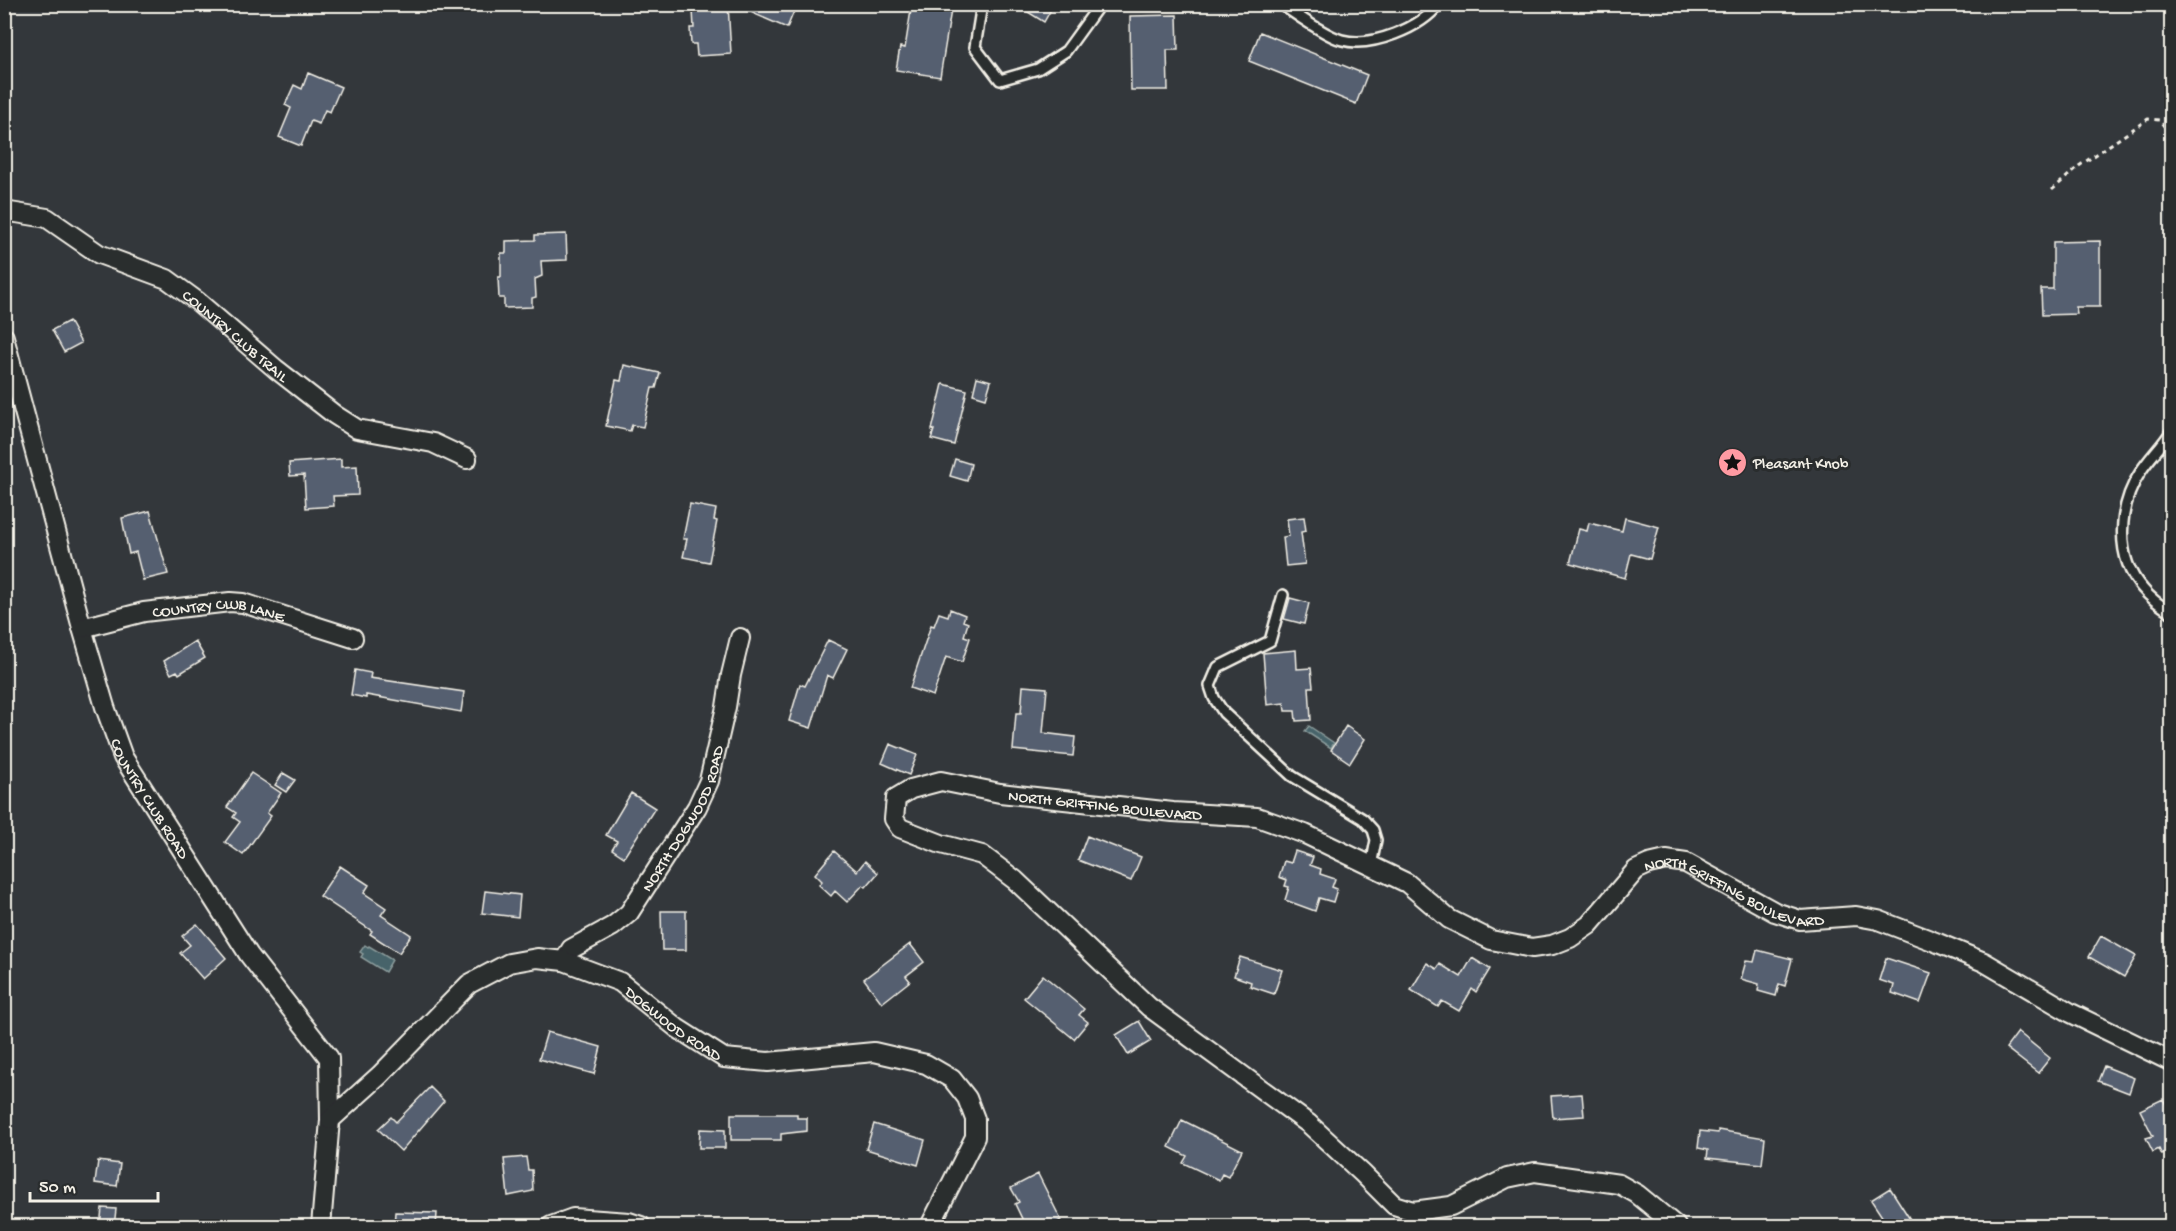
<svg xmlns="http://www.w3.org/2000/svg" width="2176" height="1231" font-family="'Gochi Hand',sans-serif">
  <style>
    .water { fill: #46646a; stroke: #8c9c9c; stroke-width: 1.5 }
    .building { fill: #555f70; stroke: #f4f1e8; stroke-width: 1.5 }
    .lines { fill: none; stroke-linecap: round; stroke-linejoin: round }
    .lane-casing { stroke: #f4f1e8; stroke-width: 14 }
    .street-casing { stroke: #f4f1e8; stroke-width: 22 }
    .path { stroke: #f4f1e8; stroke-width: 3; stroke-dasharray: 4.5 4.5; stroke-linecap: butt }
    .lane { stroke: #2a2d2e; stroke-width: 9 }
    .street { stroke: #2a2d2e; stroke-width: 18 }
    .labels { text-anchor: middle; stroke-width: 6; stroke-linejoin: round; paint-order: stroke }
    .street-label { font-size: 16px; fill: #f4f1e8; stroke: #2a2d2e }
    .poi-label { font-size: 16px; fill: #f4f1e8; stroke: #2a2d2e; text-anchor: start }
  </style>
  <rect width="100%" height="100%" fill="#33373b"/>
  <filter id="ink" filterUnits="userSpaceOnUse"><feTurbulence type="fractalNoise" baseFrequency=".0167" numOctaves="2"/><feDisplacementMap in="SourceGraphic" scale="12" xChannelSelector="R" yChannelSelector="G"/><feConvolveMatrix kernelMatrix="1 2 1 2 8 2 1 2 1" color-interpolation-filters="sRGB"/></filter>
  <g filter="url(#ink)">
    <!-- water -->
    <path class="water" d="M1309,726L1334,743L1331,748L1305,731Z
      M365,945L368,947L369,946L392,960L385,972L361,957L363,954L360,952Z"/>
    <!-- building -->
    <path class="building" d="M710,4H728L731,54L697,56L696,44H691L690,28H694L693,10L711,9Z
      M797,4L787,28L734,5V4Z
      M912,4H952L940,77L896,70L900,47L905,48Z
      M1015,4H1054L1044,22Z
      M1177,15L1178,50H1167L1168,90H1131L1130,16Z
      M1260,32L1367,75L1356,104L1249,61Z
      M308,73L341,87L330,112L325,110L319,124L311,121L301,146L279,137L291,108L285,105L294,85L302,89Z
      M566,234L567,260L541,261L542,276L535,279L536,297L532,298V307L504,308V298H499L498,277H501V253H506V241L535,240V235Z
      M2100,241V307H2076L2077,314L2042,315L2041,289H2053V242Z
      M69,321L81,343L64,352L52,330Z
      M624,365L660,373L656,388H652L643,427L632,425L630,431L606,426L616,380L621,381Z
      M977,377L991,381L986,398L973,394Z
      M943,384L967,390L954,445L931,439L934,430H932Z
      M341,459V467L357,466L358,495L333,496L334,506L306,508L304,475L290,476L289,463Z
      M955,459L971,464L967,481L950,476Z
      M690,504L716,509L714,520L717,521L709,562L683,557L687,539H683Z
      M150,511L168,574L143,580L136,552L129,554L122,518Z
      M1304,517L1306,531L1301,532L1305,564L1286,566L1283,537L1289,536L1287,519Z
      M1625,518L1659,527L1650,559L1631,554L1625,578L1570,563L1579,529L1587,531L1589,523L1622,531Z
      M1290,598L1309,603L1304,624L1284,619Z
      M950,609L965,615L963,621L968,623L964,636L970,638L962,662L946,657L933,696L910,688L931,625L934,626L939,613L948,616Z
      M828,640L847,649L833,678L827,675L811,728L789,721L800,684L805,686Z
      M195,641L205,658L179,674L177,671L171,674L164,661Z
      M1296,650L1297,669L1311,668L1313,687H1309L1311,720L1296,721L1295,711H1285L1284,703L1267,705L1263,653Z
      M355,670L371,673L370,678L464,692L461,712L366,695V698L351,695Z
      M1023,686L1047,688L1043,733L1075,737L1073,756L1013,750L1016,713H1021Z
      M1346,726L1365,739L1350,763L1331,750Z
      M890,744L917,755L909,775L882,763Z
      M251,773L281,793L267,813L271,816L243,855L225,842L240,822L233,817L236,813L227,807Z
      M283,773L295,780L286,792L275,785Z
      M631,793L655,808L624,857L612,849L617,841L606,835Z
      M1087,836L1141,857L1131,881L1078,860Z
      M834,851L857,871L865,861L878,873L866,887L863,885L847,902L835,891L831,896L819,885L822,881L815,874Z
      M1295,851L1313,857L1310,865L1321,869L1320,874L1335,879L1332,887L1337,889L1333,902L1319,898L1315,911L1285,900L1289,887L1285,886L1287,880L1279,877L1284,861L1291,863Z
      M340,866L369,885L364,893L386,908L381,915L411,935L399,953L370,934L372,931L320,896Z
      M485,891L520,895L518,917L482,913Z
      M661,911H686V950H662Z
      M197,924L226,958L203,979L180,953L190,945L182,936Z
      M2101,936L2136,956L2124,977L2089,957Z
      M910,944L924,962L906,976L910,981L882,1003L864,979Z
      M1757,950L1792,959L1785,986L1779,984L1776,996L1758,991L1759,984L1741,979L1746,961L1754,962Z
      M1240,957L1282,970L1274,994L1250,986L1251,982L1234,976Z
      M1472,958L1490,969L1476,992L1472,989L1459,1011L1442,1001L1438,1007L1411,990L1427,963L1437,969L1440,964L1461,977Z
      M1886,958L1931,973L1920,1003L1892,993L1894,985L1879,980Z
      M1043,975L1084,1009L1079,1015L1088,1022L1074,1039L1024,998Z
      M1139,1021L1151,1041L1128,1055L1116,1035Z
      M547,1032L601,1047L594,1074L539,1059Z
      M2018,1032L2050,1058L2038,1073L2006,1048Z
      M2104,1066L2134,1078L2129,1093L2098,1081Z
      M430,1087L444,1101L401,1151L378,1129L391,1117L396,1122Z
      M1582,1094L1584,1116L1553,1118L1551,1096Z
      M2163,1099L2172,1116V1151L2162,1155L2159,1149L2153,1152L2146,1138L2153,1136L2140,1110Z
      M731,1114H797V1118H807V1131L781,1134V1140H731Z
      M1182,1120L1242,1150L1228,1177L1222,1174L1219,1180L1183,1163L1187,1156L1169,1147Z
      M874,1124L925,1140L918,1165L866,1149Z
      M700,1129L725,1130V1148H699Z
      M1718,1130L1765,1138L1762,1164L1707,1158L1708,1150L1698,1148L1700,1131L1718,1133Z
      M526,1157L528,1170H532L533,1191L508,1196L504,1159Z
      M98,1161L120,1164L117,1186L95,1183Z
      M1038,1174L1061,1220L1049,1227H1026L1015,1204L1019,1202L1011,1188Z
      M1890,1188L1915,1227H1870L1883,1218L1871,1200Z
      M102,1208L116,1209L114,1227H100Z
      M395,1212L437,1213L436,1227H394Z"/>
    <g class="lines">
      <defs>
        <path id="lane" d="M982,4L975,47L1000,80L1038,69L1066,51L1100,4
          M1281,4C1295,14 1326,36 1342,40C1371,48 1421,28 1439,4
          M2172,430C2163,445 2150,457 2141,471C2118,506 2114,557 2143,589C2151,599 2161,606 2172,613
          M1283,595L1270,641L1218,667L1210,686L1214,698L1224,713L1292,776L1363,819L1373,830L1376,840L1371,866"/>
        <g id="street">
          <path id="s1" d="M4,211L47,218L99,254L167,279L197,301L276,369L335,415L357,429L433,443L467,459"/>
          <path id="s2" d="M4,337L82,628L105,707L123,757L249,955L329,1058L330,1120L321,1226"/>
          <path id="s3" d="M82,628L144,612L230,602L243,603L353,638"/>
          <path id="s4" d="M564,961L571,949L613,926L629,913L697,807L709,781L726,707L731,675L740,638"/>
          <path id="s5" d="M330,1120L380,1075L469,984L509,963L537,958L564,961L620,982L677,1028L724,1058L768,1062L874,1052L926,1064L952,1079L967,1098L975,1119V1137L930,1226"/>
          <path d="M551,1226L573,1218L629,1222L641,1226"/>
          <path id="s6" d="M1676,1226L1637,1194L1619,1184L1535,1172L1507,1178L1451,1206L1413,1211L1394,1205L1363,1174L1309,1124L1149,1007L1015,880L982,855L941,844L900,828L894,819L896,798L911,789L941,781L1000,793L1173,812L1257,817L1305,834L1407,883L1449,919L1491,940L1532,948L1552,945L1570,938L1589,925L1636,870L1649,864L1666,860L1686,863L1775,912L1800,920L1856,916L1878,920L1938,943L1984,962L2071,1013L2172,1062"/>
        </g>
      </defs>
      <!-- lane casing -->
      <use href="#lane" class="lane-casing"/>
      <!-- street casing -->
      <use href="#street" class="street-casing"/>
      <!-- path -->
      <path class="path" d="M2052,190L2079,166L2148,119L2159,120L2168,131"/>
      <!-- lane -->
      <use href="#lane" class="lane"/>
      <!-- street -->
      <use href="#street" class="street"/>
    </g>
  </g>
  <!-- icons -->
  <defs>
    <symbol id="sight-disc" viewBox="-11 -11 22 22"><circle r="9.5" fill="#ff9aa2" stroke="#2a2d2e"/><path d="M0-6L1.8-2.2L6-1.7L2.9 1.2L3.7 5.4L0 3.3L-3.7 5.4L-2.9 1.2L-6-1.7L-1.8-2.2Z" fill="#111"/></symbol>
  </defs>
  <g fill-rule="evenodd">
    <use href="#sight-disc" x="1716" y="446" width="33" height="33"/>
  </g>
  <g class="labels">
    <!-- street labels -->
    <g class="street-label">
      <text dy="6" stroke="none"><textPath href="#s1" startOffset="268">COUNTRY CLUB TRAIL</textPath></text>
      <text dy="6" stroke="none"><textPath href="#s3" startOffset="140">COUNTRY CLUB LANE</textPath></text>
      <text dy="6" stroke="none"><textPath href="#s2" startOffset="486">COUNTRY CLUB ROAD</textPath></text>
      <text dy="6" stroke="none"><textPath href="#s6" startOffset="1180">NORTH GRIFFING BOULEVARD</textPath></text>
      <text dy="6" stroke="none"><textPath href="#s4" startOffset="192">NORTH DOGWOOD ROAD</textPath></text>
      <text dy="6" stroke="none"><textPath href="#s6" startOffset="1882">NORTH GRIFFING BOULEVARD</textPath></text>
      <text dy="6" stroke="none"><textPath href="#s5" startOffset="423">DOGWOOD ROAD</textPath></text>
    </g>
    <!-- poi labels -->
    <g class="poi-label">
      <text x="1753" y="468">Pleasant Knob</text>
    </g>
  </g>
  <!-- margin -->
  <rect width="2176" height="1231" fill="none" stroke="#2a2d2e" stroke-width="24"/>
  <rect x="12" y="12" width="2152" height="1207" fill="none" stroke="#f4f1e8" stroke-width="2" filter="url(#ink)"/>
  <!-- scale -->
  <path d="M30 1192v9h128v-9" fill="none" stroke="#f4f1e8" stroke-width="3"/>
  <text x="39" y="1192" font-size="18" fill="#f4f1e8" stroke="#2a2d2e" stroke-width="4.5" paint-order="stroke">50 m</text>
</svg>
